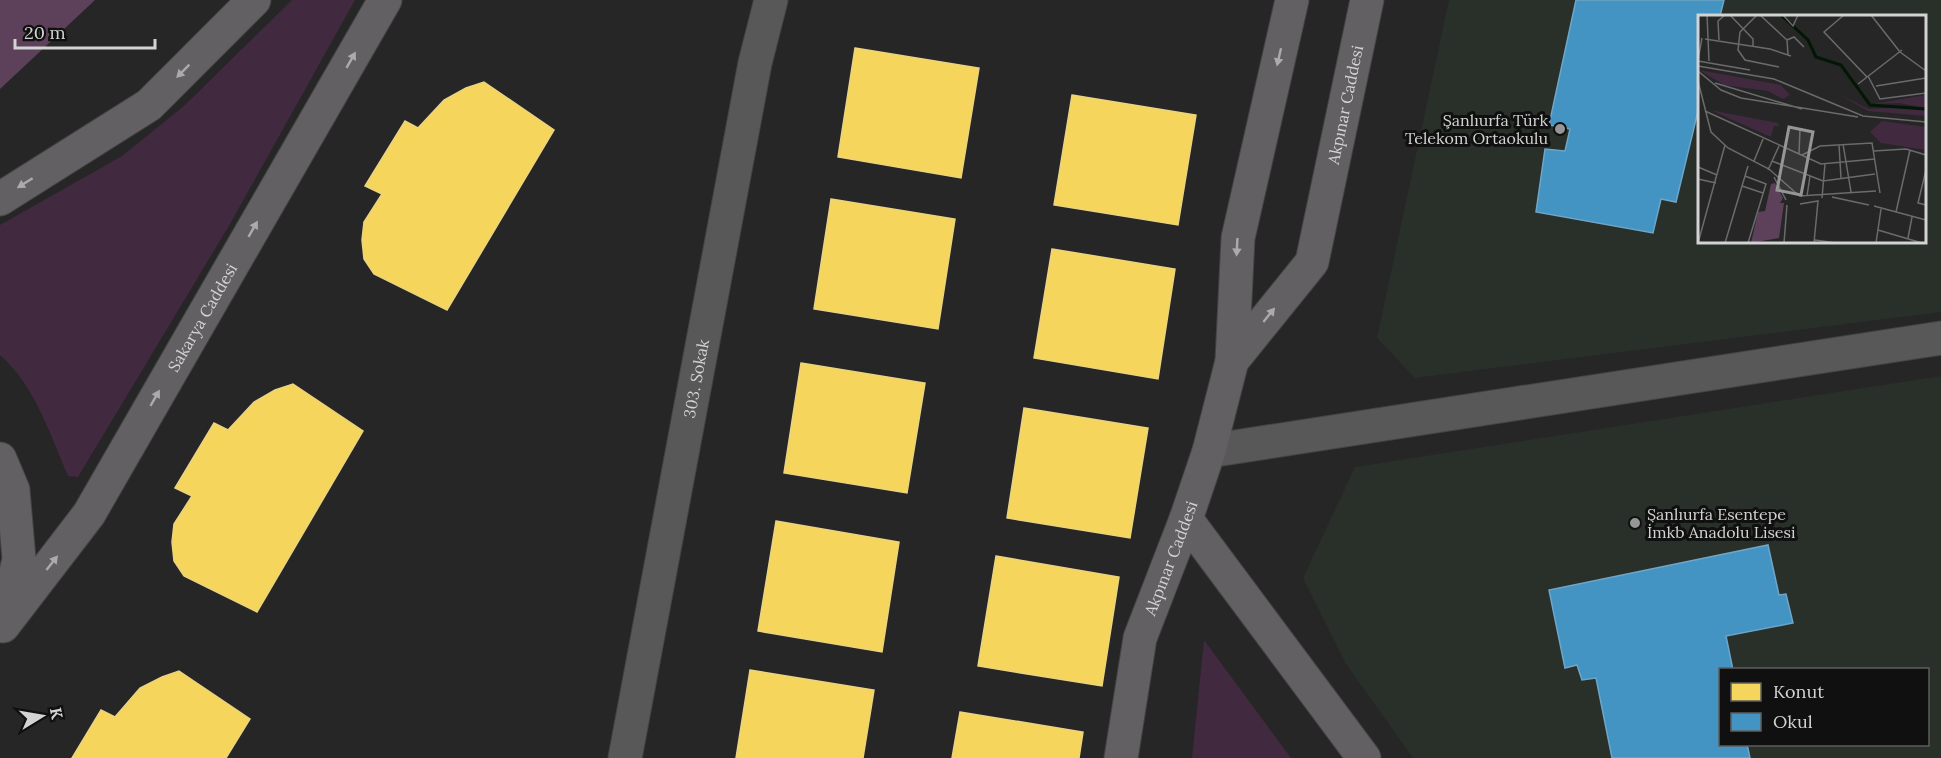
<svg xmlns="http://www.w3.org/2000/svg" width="1941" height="758" font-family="Lora,serif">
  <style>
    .built { fill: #292f29; fill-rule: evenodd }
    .green { fill: #41293f }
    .forest { fill: #5d415b }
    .homes { fill: #f6d55c; stroke: #ebd47f; stroke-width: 1.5 }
    .schools { fill: #4393c3; stroke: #6ea6c8; stroke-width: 1.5 }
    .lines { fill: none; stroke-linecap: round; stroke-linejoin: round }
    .street-casing { stroke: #424342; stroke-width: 35 }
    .secondary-casing { stroke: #424342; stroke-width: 35 }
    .street { stroke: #585858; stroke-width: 33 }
    .secondary { stroke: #626062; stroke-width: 33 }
    .oneway { fill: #ababab }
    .poi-dot { fill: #969696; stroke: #0f100f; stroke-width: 2 }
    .labels { text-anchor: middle; stroke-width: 6; stroke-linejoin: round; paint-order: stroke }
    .street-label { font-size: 16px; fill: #d2d3d2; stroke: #0f100f }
    .poi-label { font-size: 16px; fill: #d2d3d2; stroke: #0f100f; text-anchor: end }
    .inset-river { fill: none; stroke: #031706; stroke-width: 3 }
    .inset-road { fill: none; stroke: #6b6b6b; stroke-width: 1.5 }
    .view { fill: #969696; fill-opacity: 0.15; stroke: #969696; stroke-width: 3 }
    .inset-edge { fill: none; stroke: #d2d3d2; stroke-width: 3 }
  </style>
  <rect width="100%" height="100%" fill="#262626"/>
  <!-- built -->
  <path class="built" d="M1449,0H1941V312L1415,378L1377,338ZM1700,16H1924V242H1700Z
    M1941,376V758H1413L1346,664L1303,578L1355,467ZM1720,670H1928V744H1720Z"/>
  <!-- green -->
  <path class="green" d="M292,0H355L230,224L78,477L68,476C50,434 35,386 0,355V225L122,156L185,105Z
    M1204,640L1291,758H1192Z"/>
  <!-- forest -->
  <path class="forest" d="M0,0H95L0,89Z"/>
  <!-- homes -->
  <path class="homes" d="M855,48L979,68L961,178L838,157Z
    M484,82L554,130L447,310L374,274L364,259L362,240L364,222L382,194L365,186L405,121L418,128L444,100L466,88Z
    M1072,95L1196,115L1178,225L1054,205Z
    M831,199L955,219L938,329L814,309Z
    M1052,249L1175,269L1158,379L1034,358Z
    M801,363L925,383L907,493L784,473Z
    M293,384L363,431L257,612L184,576L174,561L172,542L174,524L192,496L175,488L214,423L228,430L254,402L275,390Z
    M1024,408L1148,428L1130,538L1007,518Z
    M776,521L899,542L882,652L758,631Z
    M996,556L1119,577L1102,686L978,666Z
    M750,670L874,690L863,758H736Z
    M179,671L250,719L226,758H72L101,710L115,717L140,688L162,677Z
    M960,712L1083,732L1079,758H952Z"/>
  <!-- schools -->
  <path class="schools" d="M1576,0H1724L1720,16H1700V103L1676,202L1661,199L1653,233L1536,212L1545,149L1565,151L1570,129L1549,125Z
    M1768,545L1779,595L1786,594L1793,623L1726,636L1733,670H1720V744H1747L1750,758H1612L1596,678L1582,680L1577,665L1565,668L1549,590Z"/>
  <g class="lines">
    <defs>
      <g id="street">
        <path d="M1209,451L1941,338"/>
        <path id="s1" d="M625,758L755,63L771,0"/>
      </g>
      <g id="secondary">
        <path d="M0,199L149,105L254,0"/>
        <path id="s2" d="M1232,361L1312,262L1367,0"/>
        <path d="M0,459L13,490L19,559L6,616"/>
        <path d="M1186,519L1364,758"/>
        <path id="s3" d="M3,626L89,514L385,0"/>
        <path id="s4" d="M1121,758L1140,638L1186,519L1209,451L1232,361L1238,238L1292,0"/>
      </g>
    </defs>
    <!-- street casing -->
    <use href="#street" class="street-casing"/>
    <!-- secondary casing -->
    <use href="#secondary" class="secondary-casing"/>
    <!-- street -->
    <use href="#street" class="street"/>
    <!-- secondary -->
    <use href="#secondary" class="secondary"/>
  </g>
  <!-- one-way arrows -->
  <defs><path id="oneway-solid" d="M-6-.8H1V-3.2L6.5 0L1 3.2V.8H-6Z" transform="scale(1.5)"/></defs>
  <g class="oneway">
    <use href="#oneway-solid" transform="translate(1279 57) rotate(103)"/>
    <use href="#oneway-solid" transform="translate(351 60) rotate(-60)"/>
    <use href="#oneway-solid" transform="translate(183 71) rotate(135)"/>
    <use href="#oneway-solid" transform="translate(25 183) rotate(148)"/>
    <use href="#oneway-solid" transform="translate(253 229) rotate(-60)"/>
    <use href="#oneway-solid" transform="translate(1237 247) rotate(93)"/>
    <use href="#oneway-solid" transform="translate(1269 315) rotate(-51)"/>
    <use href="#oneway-solid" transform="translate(155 398) rotate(-60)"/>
    <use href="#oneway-solid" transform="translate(52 563) rotate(-52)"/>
  </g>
  <!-- markers -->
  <g class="poi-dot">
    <circle cx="1560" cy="129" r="6"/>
    <circle cx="1635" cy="523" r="6"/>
  </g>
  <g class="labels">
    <!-- street labels -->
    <g class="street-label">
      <text dy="6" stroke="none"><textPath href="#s2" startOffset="288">Akpınar Caddesi</textPath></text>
      <text dy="6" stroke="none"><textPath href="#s3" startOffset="368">Sakarya Caddesi</textPath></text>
      <text dy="6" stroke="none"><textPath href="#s1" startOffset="386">303. Sokak</textPath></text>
      <text dy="6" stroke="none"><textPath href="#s4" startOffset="207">Akpınar Caddesi</textPath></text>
    </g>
    <!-- poi labels -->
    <g class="poi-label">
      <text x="1548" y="126">Şanlıurfa Türk<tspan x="1548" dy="18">Telekom Ortaokulu</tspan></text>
      <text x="1647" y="520" text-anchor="start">Şanlıurfa Esentepe<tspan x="1647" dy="18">İmkb Anadolu Lisesi</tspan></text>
    </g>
  </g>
  <!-- overview -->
  <g transform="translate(1698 15)">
    <rect width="228" height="228" fill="#262626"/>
    <path d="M1,55L83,70L92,80L85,84L70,76L26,70ZM140,79L171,94L210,92L228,96V101L170,96ZM228,80V93L201,88L175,89ZM12,95L80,108L81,111H76L73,122ZM184,106L228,112V135L183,128L172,117Z" fill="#41293f"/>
    <path d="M77,168L85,183L82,188H86L81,223L53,228L60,197L67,196L73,169Z" fill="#5d415b"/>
    <path class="inset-river" d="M83,0L110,25L118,42L143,50L172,90L228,94"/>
    <path class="inset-road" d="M9,0L11,46M32,0L55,24V31M59,0L42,17L40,35L47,45L81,52M62,0L89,25L90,40M85,0L95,11L100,0M146,0L126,17L169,62M173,0L202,37L228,56M7,24L72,34L93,41M21,25L20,6L27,0M89,25L96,22L106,32M0,45L4,23M0,46L52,55M0,51L76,64L165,101L228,107M0,56L23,75L43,83L160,102M170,61L182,84L228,78M0,66L13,117L30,133L71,154L99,179M17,68L104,94M160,69L204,35M178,71L228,63M7,96L123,149L177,144M145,129L153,177M141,130L143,163M176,136L208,134L228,140M101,139L102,114M104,140L122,131L174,128L182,178M56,146L65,124M74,146L125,166L177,159M0,152L19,160M70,155L81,131M228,155L220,188L228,190M47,161L68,169L50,228M76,162L88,185M0,164L18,168M44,171L65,178M101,181L178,176M109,181L112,161M134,182L171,190M124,183L127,149M102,189L120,186L116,228M176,191L228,205M198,197L212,135M180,215L224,228M210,223L214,202M117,225L138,228M0,228L27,130M27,228L50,151M86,228L89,190M178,228L183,194"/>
    <path class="view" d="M91,112L115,117L103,180L79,175Z"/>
    <rect width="228" height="228" class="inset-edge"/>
  </g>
  <!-- legend -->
  <rect x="1719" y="668" width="210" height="78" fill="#0f100f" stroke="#5d5e5d" stroke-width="1.5"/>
  <rect x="1731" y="683" width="30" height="18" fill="#f6d55c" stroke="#5d5e5d" stroke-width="1.5"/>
  <text x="1773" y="698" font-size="18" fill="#d2d3d2">Konut</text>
  <rect x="1731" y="713" width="30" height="18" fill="#4393c3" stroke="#5d5e5d" stroke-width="1.5"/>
  <text x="1773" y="728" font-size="18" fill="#d2d3d2">Okul</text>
  <!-- north arrow -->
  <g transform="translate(42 716) rotate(79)" stroke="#0f100f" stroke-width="4.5" paint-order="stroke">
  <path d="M0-4.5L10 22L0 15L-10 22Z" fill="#d2d3d2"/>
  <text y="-9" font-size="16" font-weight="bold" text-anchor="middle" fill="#d2d3d2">K</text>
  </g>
  <!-- scale -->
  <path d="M15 39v9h140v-9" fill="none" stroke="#d2d3d2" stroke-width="3"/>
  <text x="24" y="39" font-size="18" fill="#d2d3d2" stroke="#0f100f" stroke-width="4.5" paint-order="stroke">20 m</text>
</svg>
